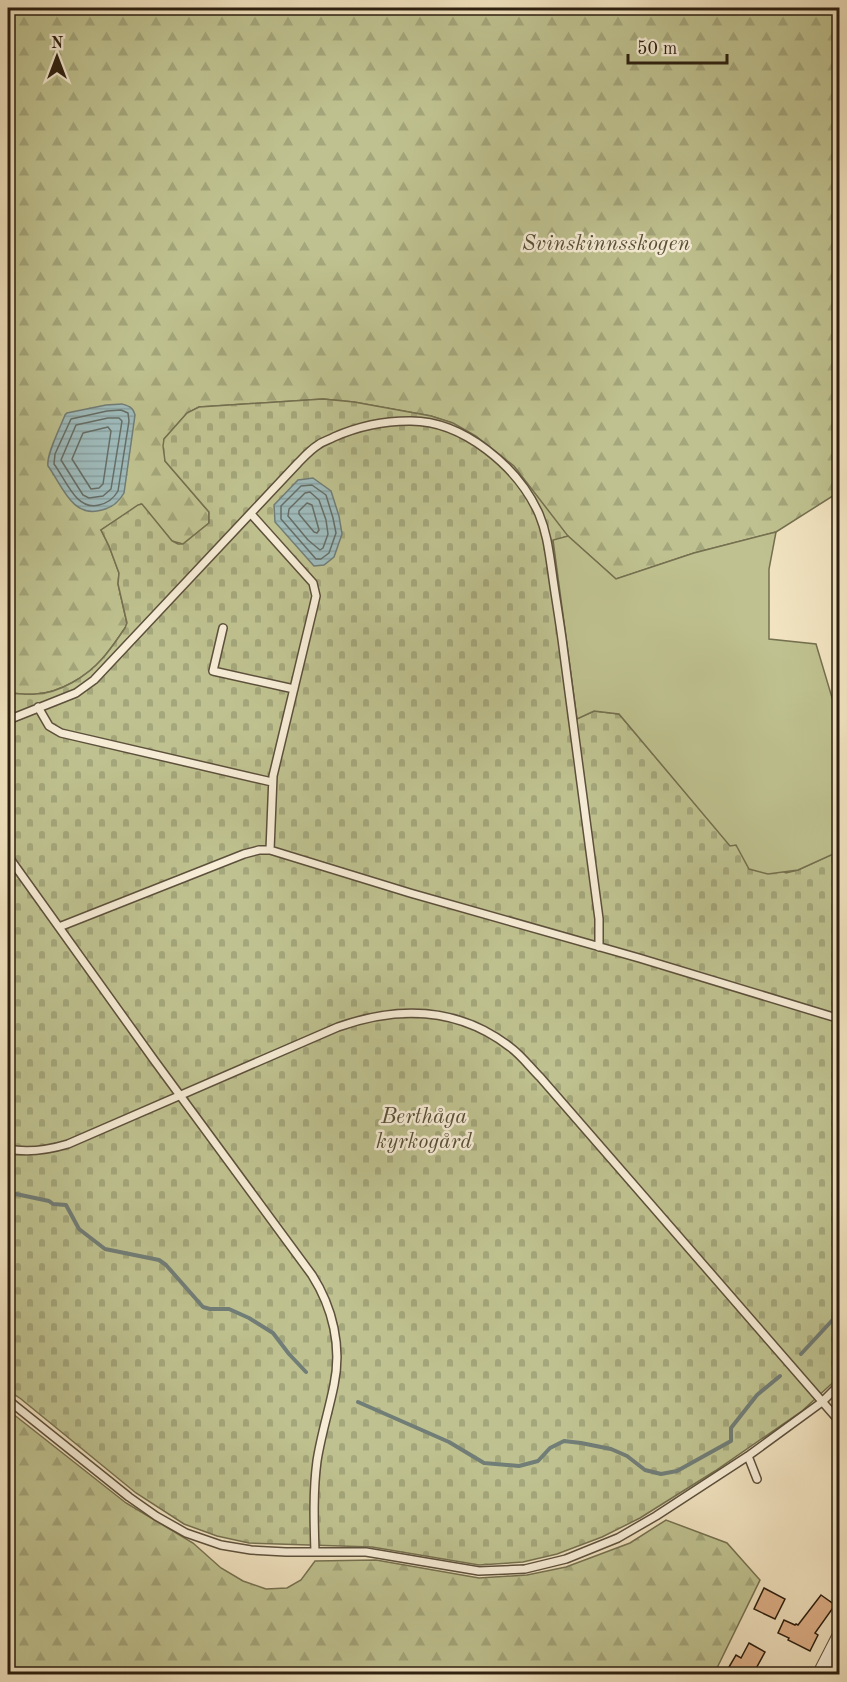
<svg xmlns="http://www.w3.org/2000/svg" width="847" height="1682" font-family="'Old Standard TT',serif">
  <style>
    .forest { fill: url(#forest-firs); stroke: #757050; stroke-width: 1.5 }
    .cemetery { fill: url(#cemetery-stones); stroke: #757050; stroke-width: 1.5 }
    .park { fill: #bfc290; stroke: #757050; stroke-width: 1.5 }
    .water { fill: url(#water-rules); stroke: #717d77; stroke-width: 1.5 }
    .lines { fill: none; stroke-linecap: round; stroke-linejoin: round }
    .shore { stroke: #656d66; stroke-width: 1.5 }
    .stream { stroke: #717d77; stroke-width: 4 }
    .building { fill: #dfb189; stroke: #2b1e0f; stroke-width: 1.5 }
    .lane-casing { stroke: #5d503c; stroke-width: 10 }
    .street-casing { stroke: #5d503c; stroke-width: 16 }
    .lane { stroke: #f7edd7; stroke-width: 7 }
    .street { stroke: #f7edd7; stroke-width: 14 }
    .labels { text-anchor: middle; stroke-width: 5; stroke-linejoin: round; paint-order: stroke }
    .park-label { font-size: 22px; font-style: italic; fill: #574f36; stroke: #f7edd7 }
  </style>
  <defs>
    <pattern id="forest-firs" width="22" height="20" patternUnits="userSpaceOnUse" patternTransform="scale(1.5)"><rect width="22" height="20" fill="#bfc290"/><path d="M5 1l3.5 6h-7zM16 11l3.5 6h-7z" fill="#a4a67b"/></pattern>
    <pattern id="cemetery-stones" width="16" height="16" patternUnits="userSpaceOnUse" patternTransform="scale(1.5)"><rect width="16" height="16" fill="#bfc290"/><path d="M2 7V4a2 2 0 0 1 4 0v3zM10 15v-3a2 2 0 0 1 4 0v3z" fill="#a4a67b"/></pattern>
    <pattern id="water-rules" width="6" height="5" patternUnits="userSpaceOnUse" patternTransform="scale(1.5)"><rect width="6" height="5" fill="#9fbcbd"/><path d="M0 2.5h6" fill="none" stroke="#89a1a1"/></pattern>
  </defs>
  <rect width="100%" height="100%" fill="#f2e4c1"/>
  <filter id="stains"><feTurbulence type="fractalNoise" baseFrequency=".00333" numOctaves="4"/><feColorMatrix values="0 0 0 0 .2 0 0 0 0 .09 0 0 0 0 .02 0 0 0 .5 -.17"/></filter>
  <radialGradient id="worn" r=".72"><stop offset=".6" stop-color="#630" stop-opacity="0"/><stop offset="1" stop-color="#630" stop-opacity=".3"/></radialGradient>
  <!-- forest -->
  <path class="forest" d="M8,8H839V492L776,532L694,553L616,579L568,536L553,540L452,423L431,416L354,402L323,399L199,407L187,413L164,439L165,461L209,512V523L183,544L172,541L141,504L101,530L109,546L119,573L118,584L127,624L125,628C118,638 111,649 102,659C87,676 60,693 36,694C27,695 17,693 8,693Z
    M8,1410L126,1503L193,1543L221,1568L243,1581L266,1589L287,1588L301,1580L315,1561L376,1560L479,1578L527,1575L566,1567L630,1543L666,1520L727,1543L760,1580L714,1674H8Z"/>
  <!-- cemetery -->
  <path class="cemetery" d="M323,399L354,402L431,416L453,423L476,436L514,466L568,536L553,541L577,719L594,711L619,714L730,845H735L786,873L798,870L839,851V1377L802,1411L715,1471L640,1518L602,1537L557,1554L523,1562L479,1565L372,1547L249,1543L217,1536L184,1524L136,1493L21,1399L8,1390V693C17,693 27,695 36,694C60,693 87,676 102,659C111,649 118,638 125,628L127,623L118,584L119,573L109,546L101,530L138,505L142,504L172,541L178,544H183L209,523V512L165,461L163,446L164,439L187,413L199,407Z"/>
  <!-- park -->
  <path class="park" d="M776,532L769,569V639L816,644L839,721L840,851L798,870L768,874L749,869L736,845L730,846L619,714L594,711L577,719L553,540L568,536L616,579L694,553Z"/>
  <!-- water -->
  <path class="water" d="M122,404C129,406 133,407 135,415L124,493C119,502 111,508 102,510C72,519 62,485 48,466C46,455 60,428 65,415L67,413L106,405Z
    M313,478L331,491L339,516L342,534L334,557L324,565L314,566L275,522L274,505L298,480Z"/>
  <g class="lines">
    <!-- shore -->
    <path class="shore" d="M121,410L128,413L129,421L118,491C114,498 108,503 99,505C76,511 66,480 54,464L55,454L71,419L107,411Z
      M108,418H119L122,421L111,489L103,496L89,498L83,495L61,460L76,425Z
      M108,427L111,431L103,484L99,488L91,489L72,459L83,433Z
      M312,485L326,495L333,518L336,533L329,553L321,559H316L281,519V506L301,486Z
      M310,492L319,500L326,520L328,534L323,548L320,550L308,540L288,516L289,509L305,493Z
      M307,503L312,505L319,530L317,533L314,532L299,514V511Z"/>
    <!-- stream -->
    <path class="stream" d="M8,1195L16,1194L49,1201L53,1204L66,1205L79,1229L105,1249L159,1260L166,1265L203,1307L210,1309H229L249,1318L273,1333L289,1354L306,1372
      M801,1354L840,1312
      M358,1402L449,1442L484,1463L519,1466L538,1461L550,1448L564,1441L581,1443L611,1449L627,1456L645,1470L661,1474L677,1471L731,1441V1428L757,1395L780,1376"/>
  </g>
  <!-- building -->
  <path class="building" d="M764,1588L785,1599L775,1619L754,1609Z
    M821,1595L835,1605L815,1633L818,1635L810,1651L788,1640L789,1638L778,1633L784,1620L795,1625L796,1624L798,1625Z
    M749,1643L765,1652L753,1674H743L729,1667L736,1655L741,1658Z"/>
  <g class="lines">
    <defs>
      <path id="lane" d="M251,514L313,583L316,596L313,609L273,776L270,850
        M223,628L213,671L294,689
        M38,707L49,726L61,733L272,782
        M8,720L76,693L94,680L298,463C304,457 310,450 318,445C323,441 329,440 334,437C359,426 381,421 409,421C463,420 518,467 539,514C547,533 549,552 552,572C555,594 559,617 562,639C575,732 586,826 599,919V947
        M8,856L154,1060L312,1275C333,1308 342,1347 334,1385C329,1410 321,1435 317,1461C313,1491 314,1522 315,1552
        M59,927L244,854L259,850H270L410,893L639,958L840,1019
        M8,1149C28,1153 48,1150 68,1144L338,1027C398,1006 458,1007 510,1047C521,1055 530,1067 540,1077L840,1422
        M8,1400L129,1497L156,1516L186,1533L221,1545L251,1550L286,1552H366L479,1571L525,1569L566,1559L618,1538L656,1516L748,1456L822,1402L840,1384
        M748,1456L757,1479"/>
      <path id="street" d="M820,1674L840,1635"/>
    </defs>
    <!-- lane casing -->
    <use href="#lane" class="lane-casing"/>
    <!-- street casing -->
    <use href="#street" class="street-casing"/>
    <!-- lane -->
    <use href="#lane" class="lane"/>
    <!-- street -->
    <use href="#street" class="street"/>
  </g>
  <g class="labels">
    <!-- park labels -->
    <g class="park-label">
      <text x="606" y="250">Svinskinnsskogen</text>
      <text x="424" y="1123">Berthåga<tspan x="424" dy="25">kyrkogård</tspan></text>
    </g>
  </g>
  <!-- margin -->
  <rect width="847" height="1682" fill="none" stroke="#f2e4c1" stroke-width="30"/>
  <rect x="9" y="9" width="829" height="1664" fill="none" stroke="#2b1e0f" stroke-width="3"/>
  <rect x="15" y="15" width="817" height="1652" fill="none" stroke="#2b1e0f" stroke-width="1.5"/>
  <!-- north arrow -->
  <g transform="translate(57 57)" stroke="#f7edd7" stroke-width="4.5" paint-order="stroke">
  <path d="M0-4.5L10 22L0 15L-10 22Z" fill="#2b1e0f"/>
  <text y="-9" font-size="16" font-weight="bold" text-anchor="middle" fill="#2b1e0f">N</text>
  </g>
  <!-- scale -->
  <path d="M628 54v9h99v-9" fill="none" stroke="#2b1e0f" stroke-width="3"/>
  <text x="637" y="54" font-size="18" fill="#2b1e0f" stroke="#f7edd7" stroke-width="4.5" paint-order="stroke">50 m</text>
  <rect width="100%" height="100%" filter="url(#stains)"/>
  <rect width="100%" height="100%" fill="url(#worn)"/>
</svg>
